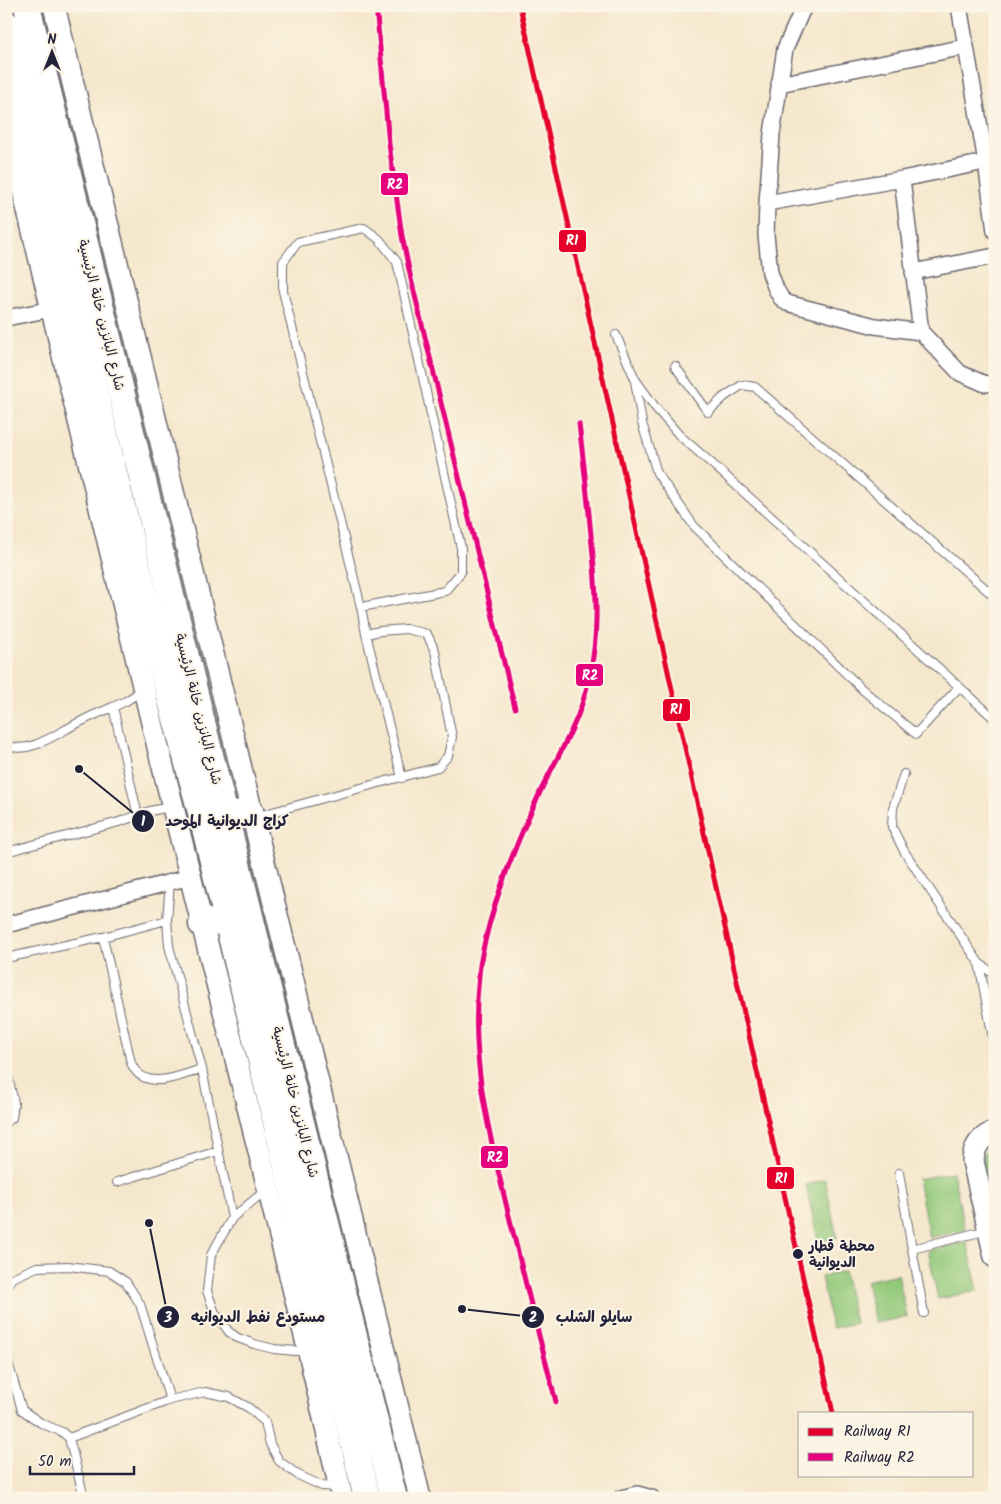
<svg xmlns="http://www.w3.org/2000/svg" width="1001" height="1504" font-family="Kalam,'Playpen Sans Arabic',sans-serif">
  <style>
    .green { fill: #93c97a; stroke: #5a765a }
    .lines { fill: none; stroke-linecap: round; stroke-linejoin: round }
    .lane-casing { stroke: #6c676e; stroke-width: 10 }
    .street-casing { stroke: #6c676e; stroke-width: 18 }
    .secondary-casing { stroke: #6c676e; stroke-width: 24 }
    .highway-casing { stroke: #6c676e; stroke-width: 29 }
    .lane { stroke: #fff; stroke-width: 8 }
    .street { stroke: #fff; stroke-width: 15 }
    .secondary { stroke: #fff; stroke-width: 21 }
    .highway { stroke: #fff; stroke-width: 26 }
    .rail-1-casing { stroke: #fcf5e5; stroke-width: 9 }
    .rail-2-casing { stroke: #fcf5e5; stroke-width: 9 }
    .rail-1 { stroke: #e4002b; stroke-width: 5 }
    .rail-2 { stroke: #e5007d; stroke-width: 5 }
    .stop-dot { fill: #22223b; stroke: #fcf5e5; stroke-width: 2 }
    .labels { text-anchor: middle; stroke-width: 4; stroke-linejoin: round; paint-order: stroke }
    .street-label { font-size: 14px; fill: #22223b; stroke: #fcf5e5 }
    .stop-label { font-size: 14px; font-weight: bold; fill: #22223b; stroke: #fcf5e5; text-anchor: start }
    .leader { fill: none; stroke: #22223b; stroke-width: 2 }
    .callout-dot { fill: #22223b; stroke: #fcf5e5; stroke-width: 2 }
    .mark-label { font-size: 15px; text-anchor: middle; font-weight: bold; fill: #fff }
    .callout-label { font-size: 15px; text-anchor: middle; font-weight: bold; fill: #22223b; stroke: #fcf5e5; stroke-width: 4; stroke-linejoin: round; paint-order: stroke }
    .line-badge { stroke: #fcf5e5; stroke-width: 2 }
    .badge-label { font-size: 14px; text-anchor: middle; font-weight: bold; fill: #fff }
  </style>
  <rect width="100%" height="100%" fill="#fcf5e5"/>
  <filter id="ink" filterUnits="userSpaceOnUse"><feTurbulence type="fractalNoise" baseFrequency=".02" numOctaves="2"/><feDisplacementMap in="SourceGraphic" scale="10" xChannelSelector="R" yChannelSelector="G"/><feConvolveMatrix kernelMatrix="1 2 1 2 8 2 1 2 1" color-interpolation-filters="sRGB"/></filter>
  <filter id="wash" filterUnits="userSpaceOnUse"><feTurbulence type="fractalNoise" baseFrequency=".0096" numOctaves="4" result="noise"/><feDisplacementMap in="SourceGraphic" scale="20" xChannelSelector="R" yChannelSelector="G"/><feGaussianBlur stdDeviation="1.12" result="paint"/><feColorMatrix in="noise" values="0 0 0 0 0 0 0 0 0 0 0 0 0 0 0 0 0 1.4 0 .05"/><feComposite in="paint" operator="in"/></filter>
  <g filter="url(#wash)">
    <rect width="100%" height="100%" fill="#f5e7cc"/>
    <!-- green -->
    <path class="green" d="M995,1144V1217C992,1203 980,1168 984,1155C985,1149 990,1147 995,1144Z
      M953,1172L965,1230L929,1238L918,1179Z
      M825,1179L837,1238L818,1241L806,1185Z
      M967,1242L978,1291L938,1299L928,1250Z
      M844,1271L853,1315L856,1323L832,1328L821,1277Z
      M898,1274L907,1317L875,1323L866,1281Z"/>
  </g>
  <g filter="url(#ink)">
    <g class="lines">
      <defs>
        <path id="lane" d="M616,335L635,379L655,407L679,435L718,469L995,719
          M675,366L708,412L724,397L742,385L755,387L995,597
          M635,381L642,423L657,473L694,526L863,690L916,734L959,687
          M366,634L402,778
          M6,744C25,757 58,733 74,725C87,718 100,712 113,707
          M904,774L893,808L892,827L904,851L979,963L995,1049
          M138,816L113,707L126,701L143,690
          M254,817L438,767L448,756L452,737L435,651L427,634L406,629L380,631L366,634L361,607L283,291V262L298,242L364,228L379,239L397,262L461,548V572L445,591L361,607
          M6,852L119,822L150,811L170,807
          M170,882L167,920L169,946L202,1069L232,1218
          M103,937L131,1063C133,1067 136,1073 140,1075C157,1087 184,1074 202,1069
          M6,958L103,937L167,920
          M979,963L995,975
          M6,1068L14,1103L12,1118L6,1122
          M899,1173L912,1249
          M117,1182L218,1151
          M266,1190L232,1218L211,1255L207,1291L215,1313L229,1332L238,1338L254,1344L274,1349L307,1352
          M6,1288L12,1278L37,1267L68,1266L109,1271L126,1282L140,1304L170,1400L205,1392L229,1397L249,1408L265,1422L270,1444L279,1461L298,1475L322,1486L338,1487
          M924,1313L912,1249L988,1230
          M6,1356L22,1410L41,1423L62,1432L69,1438L84,1498
          M69,1438L170,1400"/>
        <path id="street" d="M804,6L785,49L772,134L767,203L766,235L770,273L776,289L781,298L787,303L875,326L921,332L960,373L985,384L995,383
          M959,6L986,162L995,231
          M779,84L965,47
          M902,179L921,332
          M767,203L902,179L995,160
          M913,272L995,256
          M6,318L52,309
          M6,925L190,877
          M621,1498L637,1494L652,1498"/>
        <path id="secondary" d="M54,6L420,1498
          M6,120L154,731L309,1352L342,1498
          M995,1132C980,1137 974,1147 973,1161L995,1257"/>
        <path id="highway" d="M27,6L201,718L394,1498
          M6,24L119,494L158,651L203,820L367,1498
          M226,818L250,810
          M202,924L228,919"/>
      </defs>
      <!-- lane casing -->
      <use href="#lane" class="lane-casing"/>
      <!-- street casing -->
      <use href="#street" class="street-casing"/>
      <!-- secondary casing -->
      <use href="#secondary" class="secondary-casing"/>
      <!-- highway casing -->
      <use href="#highway" class="highway-casing"/>
      <!-- lane -->
      <use href="#lane" class="lane"/>
      <!-- street -->
      <use href="#street" class="street"/>
      <!-- secondary -->
      <use href="#secondary" class="secondary"/>
      <!-- highway -->
      <use href="#highway" class="highway"/>
      <defs>
        <path id="rail-1" d="M520,6L833,1413"/>
        <path id="rail-2" d="M376,6L389,144L402,236L411,279L515,708
          M556,1402C540,1341 525,1281 510,1220C490,1138 469,1061 479,975C480,958 485,941 489,925C502,878 521,832 542,788C554,764 568,740 578,715C603,650 597,592 590,525C587,491 583,457 579,424"/>
      </defs>
      <!-- rail-1 casing -->
      <use href="#rail-1" class="rail-1-casing"/>
      <!-- rail-2 casing -->
      <use href="#rail-2" class="rail-2-casing"/>
      <!-- rail-1 -->
      <use href="#rail-1" class="rail-1"/>
      <!-- rail-2 -->
      <use href="#rail-2" class="rail-2"/>
    </g>
  </g>
  <!-- markers -->
  <circle class="stop-dot" cx="798" cy="1254" r="6"/>
  <g class="labels">
    <!-- street labels -->
    <g class="street-label">
      <text transform="translate(102 315) rotate(76)" y="5">شارع البانزين خانة الرئيسية</text>
      <text transform="translate(199 709) rotate(76)" y="5">شارع البانزين خانة الرئيسية</text>
      <text transform="translate(296 1102) rotate(76)" y="5">شارع البانزين خانة الرئيسية</text>
    </g>
    <!-- stop labels -->
    <g class="stop-label">
      <text x="809" y="1251">محطة قطار<tspan x="809" dy="16">الديوانية</tspan></text>
    </g>
  </g>
  <!-- callouts -->
  <path class="leader" d="M79 769L143 821M462 1309L533 1317M149 1223L168 1317"/>
  <g class="callout-dot">
    <circle cx="79" cy="769" r="5"/>
    <circle cx="462" cy="1309" r="5"/>
    <circle cx="149" cy="1223" r="5"/>
    <circle cx="143" cy="821" r="12"/>
    <circle cx="533" cy="1317" r="12"/>
    <circle cx="168" cy="1317" r="12"/>
  </g>
  <g class="mark-label">
    <text x="143" y="826">1</text>
    <text x="533" y="1322">2</text>
    <text x="168" y="1322">3</text>
  </g>
  <g class="callout-label">
    <text x="227" y="826">كراج الديوانية الموحد</text>
    <text x="594" y="1322">سايلو الشلب</text>
    <text x="258" y="1322">مستودع نفط الديوانيه</text>
  </g>
  <g class="line-badge">
    <rect x="380" y="172" width="29" height="24" rx="5" fill="#e5007d"/>
    <rect x="558" y="229" width="29" height="24" rx="5" fill="#e4002b"/>
    <rect x="575" y="663" width="29" height="24" rx="5" fill="#e5007d"/>
    <rect x="662" y="698" width="29" height="24" rx="5" fill="#e4002b"/>
    <rect x="480" y="1145" width="29" height="24" rx="5" fill="#e5007d"/>
    <rect x="766" y="1166" width="29" height="24" rx="5" fill="#e4002b"/>
  </g>
  <g class="badge-label">
    <text x="395" y="189">R2</text>
    <text x="572" y="245">R1</text>
    <text x="590" y="680">R2</text>
    <text x="676" y="714">R1</text>
    <text x="495" y="1162">R2</text>
    <text x="781" y="1183">R1</text>
  </g>
  <!-- margin -->
  <rect width="1001" height="1504" fill="none" stroke="#fcf5e5" stroke-width="25"/>
  <!-- legend -->
  <rect x="798" y="1412" width="175" height="65" fill="#fcf5e5" stroke="#a5a1a1"/>
  <rect x="808" y="1428" width="25" height="8" fill="#e4002b" stroke="#a5a1a1"/>
  <text x="844" y="1436" font-size="15" fill="#22223b">Railway R1</text>
  <rect x="808" y="1453" width="25" height="8" fill="#e5007d" stroke="#a5a1a1"/>
  <text x="844" y="1462" font-size="15" fill="#22223b">Railway R2</text>
  <!-- north arrow -->
  <g transform="translate(52 52)" stroke="#fcf5e5" stroke-width="4" paint-order="stroke">
  <path d="M0-4L9 19L0 12L-9 19Z" fill="#22223b"/>
  <text y="-8" font-size="14" font-weight="bold" text-anchor="middle" fill="#22223b">N</text>
  </g>
  <!-- scale -->
  <path d="M30 1466v8h104v-8" fill="none" stroke="#22223b" stroke-width="2.5"/>
  <text x="38" y="1466" font-size="15" fill="#22223b" stroke="#fcf5e5" stroke-width="4" paint-order="stroke">50 m</text>
</svg>
